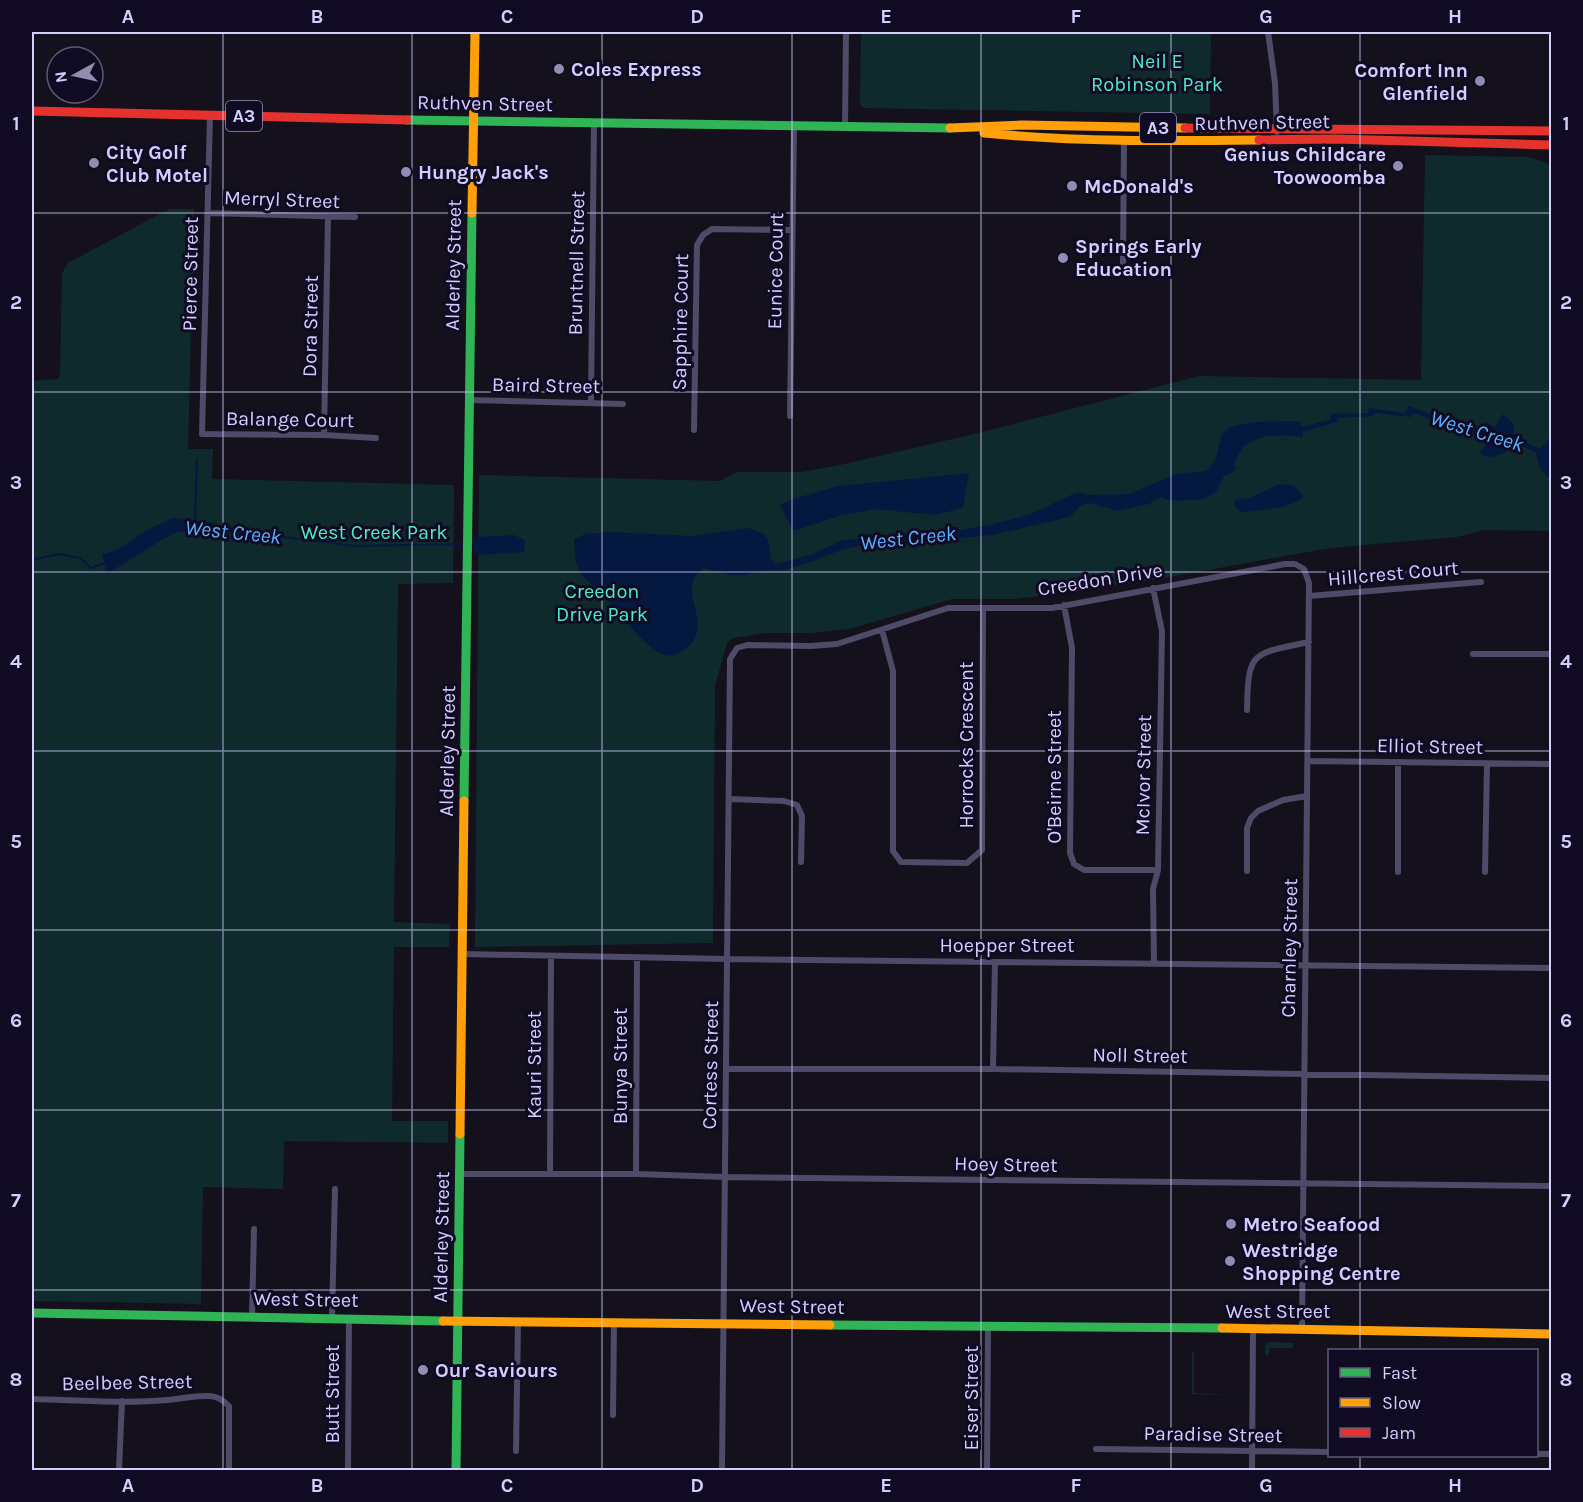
<svg xmlns="http://www.w3.org/2000/svg" width="1583" height="1502" font-family="Karla,sans-serif">
  <style>
    .green { fill: #0f2a2c }
    .water { fill: #051940 }
    .lines { fill: none; stroke-linecap: round; stroke-linejoin: round }
    .stream { stroke: #051940; stroke-width: 2 }
    .street { stroke: #4d4b67; stroke-width: 6 }
    .fast { stroke: #30b455; stroke-width: 9 }
    .slow { stroke: #ff9f0a; stroke-width: 9 }
    .jam { stroke: #e5322d; stroke-width: 9 }
    .grid { fill: none; stroke: #d4ceff; stroke-width: 1.5; stroke-opacity: 0.55 }
    .poi-dot { fill: #918cb0; stroke: #100b23; stroke-width: 2 }
    .labels { text-anchor: middle; stroke-width: 6; stroke-linejoin: round; paint-order: stroke }
    .shield { fill: #100b23; stroke: #9994bd; stroke-width: 1.5 }
    .shield-label { font-size: 18px; font-weight: bold; fill: #d4ceff }
    .park-label { font-size: 20px; fill: #4decc8; stroke: #100b23 }
    .poi-label { font-size: 20px; font-weight: bold; fill: #d4ceff; stroke: #100b23; text-anchor: start }
    .street-label { font-size: 20px; fill: #d4ceff; stroke: #100b23 }
    .water-label { font-size: 21px; font-style: italic; fill: #5cafff; stroke: #100b23 }
    .neatline { fill: none; stroke: #d4ceff; stroke-width: 2 }
    .grid-label { font-size: 20px; text-anchor: middle; font-weight: bold; fill: #d4ceff }
  </style>
  <rect width="100%" height="100%" fill="#14111d"/>
  <!-- green -->
  <path class="green" d="M861,32H1211L1210,114L864,108L860,104Z
    M1425,155L1528,157L1542,161L1551,166V531L1483,530L1457,537L1330,548L1136,583L1016,599H952L850,629L812,633H766L733,638L727,643L715,686L713,943L475,947L479,475L720,481L737,472H802L840,465L970,435L1199,376L1421,380Z
    M169,209H194L188,449H213L212,479L454,485L453,583L398,584L394,922L450,924L449,947H394L392,1121H448V1143L284,1141L283,1189L203,1187L201,1304L32,1301V381L58,379L60,375L62,273L68,263Z
    M1269,1342L1293,1343V1348H1270L1269,1355H1265V1346Z
    M1192,1352H1194V1393L1241,1395L1192,1394Z"/>
  <!-- water -->
  <path class="water" d="M1409,406L1445,419L1449,414L1479,430L1485,422L1495,427L1503,414L1513,423L1515,436L1539,449L1551,437V479C1541,473 1538,465 1536,453L1514,442C1506,454 1495,461 1480,454L1487,440L1455,422L1452,427L1414,413L1411,417L1375,413L1374,416L1337,418V422L1303,432V438C1288,433 1256,434 1244,447C1240,451 1237,457 1234,463L1236,468L1232,473L1224,476C1221,483 1217,493 1210,496C1200,501 1169,503 1161,497L1149,504L1117,511L1090,503L1081,505L1070,517L992,535L893,545H865L843,549L819,559L784,570H766L746,575H730L704,568C669,589 726,632 676,654C671,656 666,656 662,654C640,643 615,607 597,588C574,573 576,563 574,539L585,534L610,532L692,536L748,528L762,533L768,539L771,559L776,564L813,554L842,540L877,538L888,539L904,535L960,530L993,524L1031,514L1077,492L1089,495L1129,494L1176,474L1206,471C1221,457 1215,449 1223,434C1230,419 1284,422 1299,421L1302,427L1330,420L1331,414L1368,413L1369,408L1405,413Z
    M969,473L963,508L935,515L875,509L839,516L793,531L780,505L790,500L838,486Z
    M1280,484L1294,486L1304,496C1295,508 1260,510 1245,512C1239,512 1236,509 1234,503L1236,500L1249,498Z
    M173,518L214,523L218,526L217,533L212,536L178,532L165,538L107,574L102,554L115,551L147,530Z
    M514,535L525,540L524,552L479,555L473,550V539L477,537Z"/>
  <g class="lines">
    <!-- stream -->
    <path class="stream" d="M195,522L197,459
      M217,529L356,546L462,544
      M32,560L59,554L80,558L91,568L107,562"/>
    <!-- street -->
    <path class="street" d="M1268,32L1275,83L1277,132
      M210,115L202,434L324,435L376,438
      M845,127L846,32
      M208,213L355,217
      M1123,265L1124,139
      M468,400L623,404
      M591,402L594,123
      M790,416L794,126
      M694,430L697,245L703,235L712,229L792,230
      M324,435L328,217
      M1153,588L1162,631L1158,870L1153,889L1154,963
      M1309,596L1481,582
      M1064,605L1072,648L1070,853L1074,864L1084,870H1158
      M882,630L893,671V851L901,862L967,863L982,850L983,608
      M1473,654H1552
      M1247,710C1248,650 1252,654 1309,642
      M1308,761L1552,764
      M729,799L784,801L797,805L802,816L801,862
      M1247,871V828L1251,818L1258,811L1283,800L1307,796
      M1398,872V762
      M1485,872L1487,764
      M463,954L727,959L1552,968
      M727,1069H993L1552,1078
      M993,1069L995,962
      M460,1174H636L725,1177L1552,1186
      M550,1174L551,956
      M636,1174L637,958
      M252,1316L254,1229
      M332,1318L335,1189
      M32,1399C76,1400 122,1404 167,1400C181,1399 195,1395 209,1396C217,1396 223,1400 229,1406V1470
      M613,1415L614,1322
      M1096,1449L1330,1452
      M516,1451L518,1321
      M1536,1454H1552
      M119,1470L122,1401
      M348,1470L349,1318
      M722,1470L730,659L737,648L747,645L811,646L837,644L948,608H1052L1285,564H1295L1304,569L1309,583L1302,1329
      M987,1470L988,1326
      M1252,1470L1253,1329"/>
    <!-- fast -->
    <path class="fast" d="M407,120L950,128
      M464,801L472,213
      M32,1313L443,1321
      M830,1325L1222,1328
      M456,1470L460,1134"/>
    <!-- slow -->
    <path class="slow" d="M950,128L1022,125L1185,128
      M984,133C1076,142 1167,141 1259,140
      M472,213L475,32
      M460,1134L464,801
      M443,1321L830,1325
      M1222,1328L1552,1334"/>
    <!-- jam -->
    <path class="jam" d="M32,111L407,120
      M1185,128L1552,131
      M1259,140L1335,139L1552,145"/>
  </g>
  <!-- grid -->
  <path class="grid" d="M223,32V1470M412,32V1470M602,32V1470M792,32V1470M981,32V1470M1171,32V1470M1360,32V1350M32,213H1552M32,392H1552M32,572H1552M32,751H1552M32,930H1552M32,1110H1552M32,1290H1552M1360,1456V1470"/>
  <!-- markers -->
  <g class="poi-dot">
    <circle cx="559" cy="69" r="6"/>
    <circle cx="1480" cy="81" r="6"/>
    <circle cx="94" cy="163" r="6"/>
    <circle cx="1398" cy="166" r="6"/>
    <circle cx="406" cy="172" r="6"/>
    <circle cx="1072" cy="186" r="6"/>
    <circle cx="1063" cy="258" r="6"/>
    <circle cx="1231" cy="1224" r="6"/>
    <circle cx="1230" cy="1261" r="6"/>
    <circle cx="423" cy="1370" r="6"/>
  </g>
  <g class="labels">
    <!-- shield labels -->
    <g class="shield">
      <rect x="226" y="101" width="36" height="30" rx="4.5"/>
      <rect x="1140" y="113" width="36" height="30" rx="4.5"/>
    </g>
    <g class="shield-label">
      <text x="244" y="122">A3</text>
      <text x="1158" y="134">A3</text>
    </g>
    <!-- park labels -->
    <g class="park-label">
      <text x="1157" y="68">Neil E<tspan x="1157" dy="23">Robinson Park</tspan></text>
      <text x="374" y="539">West Creek Park</text>
      <text x="602" y="598">Creedon<tspan x="602" dy="23">Drive Park</tspan></text>
    </g>
    <!-- poi labels -->
    <g class="poi-label">
      <text x="571" y="76">Coles Express</text>
      <text x="1468" y="77" text-anchor="end">Comfort Inn<tspan x="1468" dy="23">Glenfield</tspan></text>
      <text x="106" y="159">City Golf<tspan x="106" dy="23">Club Motel</tspan></text>
      <text x="1386" y="161" text-anchor="end">Genius Childcare<tspan x="1386" dy="23">Toowoomba</tspan></text>
      <text x="418" y="179">Hungry Jack's</text>
      <text x="1084" y="193">McDonald's</text>
      <text x="1075" y="253">Springs Early<tspan x="1075" dy="23">Education</tspan></text>
      <text x="1243" y="1231">Metro Seafood</text>
      <text x="1242" y="1257">Westridge<tspan x="1242" dy="23">Shopping Centre</tspan></text>
      <text x="435" y="1377">Our Saviours</text>
    </g>
    <!-- street labels -->
    <g class="street-label">
      <text transform="translate(485 103) rotate(1)" y="7">Ruthven Street</text>
      <text transform="translate(1262 122) rotate(-1)" y="7">Ruthven Street</text>
      <text transform="translate(282 199) rotate(2)" y="7">Merryl Street</text>
      <text transform="translate(576 263) rotate(-89)" y="7">Bruntnell Street</text>
      <text transform="translate(453 265) rotate(-89)" y="7">Alderley Street</text>
      <text transform="translate(775 271) rotate(-89)" y="7">Eunice Court</text>
      <text transform="translate(190 274) rotate(-89)" y="7">Pierce Street</text>
      <text transform="translate(680 322) rotate(-89)" y="7">Sapphire Court</text>
      <text transform="translate(310 326) rotate(-89)" y="7">Dora Street</text>
      <text transform="translate(546 385) rotate(1)" y="7">Baird Street</text>
      <text transform="translate(290 419) rotate(1)" y="7">Balange Court</text>
      <text transform="translate(1393 573) rotate(-5)" y="7">Hillcrest Court</text>
      <text transform="translate(1100 579) rotate(-9)" y="7">Creedon Drive</text>
      <text transform="translate(966 745) rotate(-90)" y="7">Horrocks Crescent</text>
      <text transform="translate(1430 746) rotate(1)" y="7">Elliot Street</text>
      <text transform="translate(447 751) rotate(-89)" y="7">Alderley Street</text>
      <text transform="translate(1143 775) rotate(-89)" y="7">McIvor Street</text>
      <text transform="translate(1054 777) rotate(-90)" y="7">O'Beirne Street</text>
      <text x="1007" y="952">Hoepper Street</text>
      <text transform="translate(1289 948) rotate(-89)" y="7">Charnley Street</text>
      <text transform="translate(1140 1055) rotate(1)" y="7">Noll Street</text>
      <text transform="translate(534 1065) rotate(-90)" y="7">Kauri Street</text>
      <text transform="translate(710 1065) rotate(-89)" y="7">Cortess Street</text>
      <text transform="translate(620 1066) rotate(-90)" y="7">Bunya Street</text>
      <text transform="translate(1006 1164) rotate(1)" y="7">Hoey Street</text>
      <text transform="translate(441 1237) rotate(-89)" y="7">Alderley Street</text>
      <text transform="translate(306 1299) rotate(1)" y="7">West Street</text>
      <text transform="translate(792 1306) rotate(1)" y="7">West Street</text>
      <text x="1278" y="1318">West Street</text>
      <text transform="translate(127 1382) rotate(-1)" y="7">Beelbee Street</text>
      <text transform="translate(332 1394) rotate(-90)" y="7">Butt Street</text>
      <text transform="translate(971 1398) rotate(-90)" y="7">Eiser Street</text>
      <text transform="translate(1213 1434) rotate(1)" y="7">Paradise Street</text>
    </g>
    <!-- water labels -->
    <g class="water-label">
      <text transform="translate(1477 431) rotate(17)" y="7">West Creek</text>
      <text transform="translate(233 532) rotate(6)" y="7">West Creek</text>
      <text transform="translate(908 538) rotate(-6)" y="7">West Creek</text>
    </g>
  </g>
  <!-- border -->
  <rect width="1583" height="1502" fill="none" stroke="#100b23" stroke-width="66"/>
  <!-- legend -->
  <rect x="1328" y="1349" width="210" height="108" fill="#100b23" stroke="#5e597b" stroke-width="1.5"/>
  <rect x="1340" y="1368" width="30" height="9" fill="#30b455" stroke="#5e597b" stroke-width="1.5"/>
  <text x="1382" y="1379" font-size="18" fill="#d4ceff">Fast</text>
  <rect x="1340" y="1398" width="30" height="9" fill="#ff9f0a" stroke="#5e597b" stroke-width="1.5"/>
  <text x="1382" y="1409" font-size="18" fill="#d4ceff">Slow</text>
  <rect x="1340" y="1428" width="30" height="9" fill="#e5322d" stroke="#5e597b" stroke-width="1.5"/>
  <text x="1382" y="1439" font-size="18" fill="#d4ceff">Jam</text>
  <!-- north arrow -->
  <g transform="translate(75 75) rotate(262)"><circle r="28" fill="#100b23" stroke="#5e597b" stroke-width="1.5"/>
  <path d="M0-4.5L10 22L0 15L-10 22Z" fill="#918cb0"/>
  <text y="-9" font-size="16" font-weight="bold" text-anchor="middle" fill="#d4ceff">N</text>
  </g>
  <rect x="33" y="33" width="1517" height="1436" class="neatline"/>
  <g class="grid-label">
    <text x="128" y="23">A</text>
    <text x="317" y="23">B</text>
    <text x="507" y="23">C</text>
    <text x="697" y="23">D</text>
    <text x="886" y="23">E</text>
    <text x="1076" y="23">F</text>
    <text x="1266" y="23">G</text>
    <text x="1455" y="23">H</text>
    <text x="16" y="130">1</text>
    <text x="1566" y="130">1</text>
    <text x="16" y="309">2</text>
    <text x="1566" y="309">2</text>
    <text x="16" y="489">3</text>
    <text x="1566" y="489">3</text>
    <text x="16" y="668">4</text>
    <text x="1566" y="668">4</text>
    <text x="16" y="848">5</text>
    <text x="1566" y="848">5</text>
    <text x="16" y="1027">6</text>
    <text x="1566" y="1027">6</text>
    <text x="16" y="1207">7</text>
    <text x="1566" y="1207">7</text>
    <text x="16" y="1386">8</text>
    <text x="1566" y="1386">8</text>
    <text x="128" y="1492">A</text>
    <text x="317" y="1492">B</text>
    <text x="507" y="1492">C</text>
    <text x="697" y="1492">D</text>
    <text x="886" y="1492">E</text>
    <text x="1076" y="1492">F</text>
    <text x="1266" y="1492">G</text>
    <text x="1455" y="1492">H</text>
  </g>
</svg>
